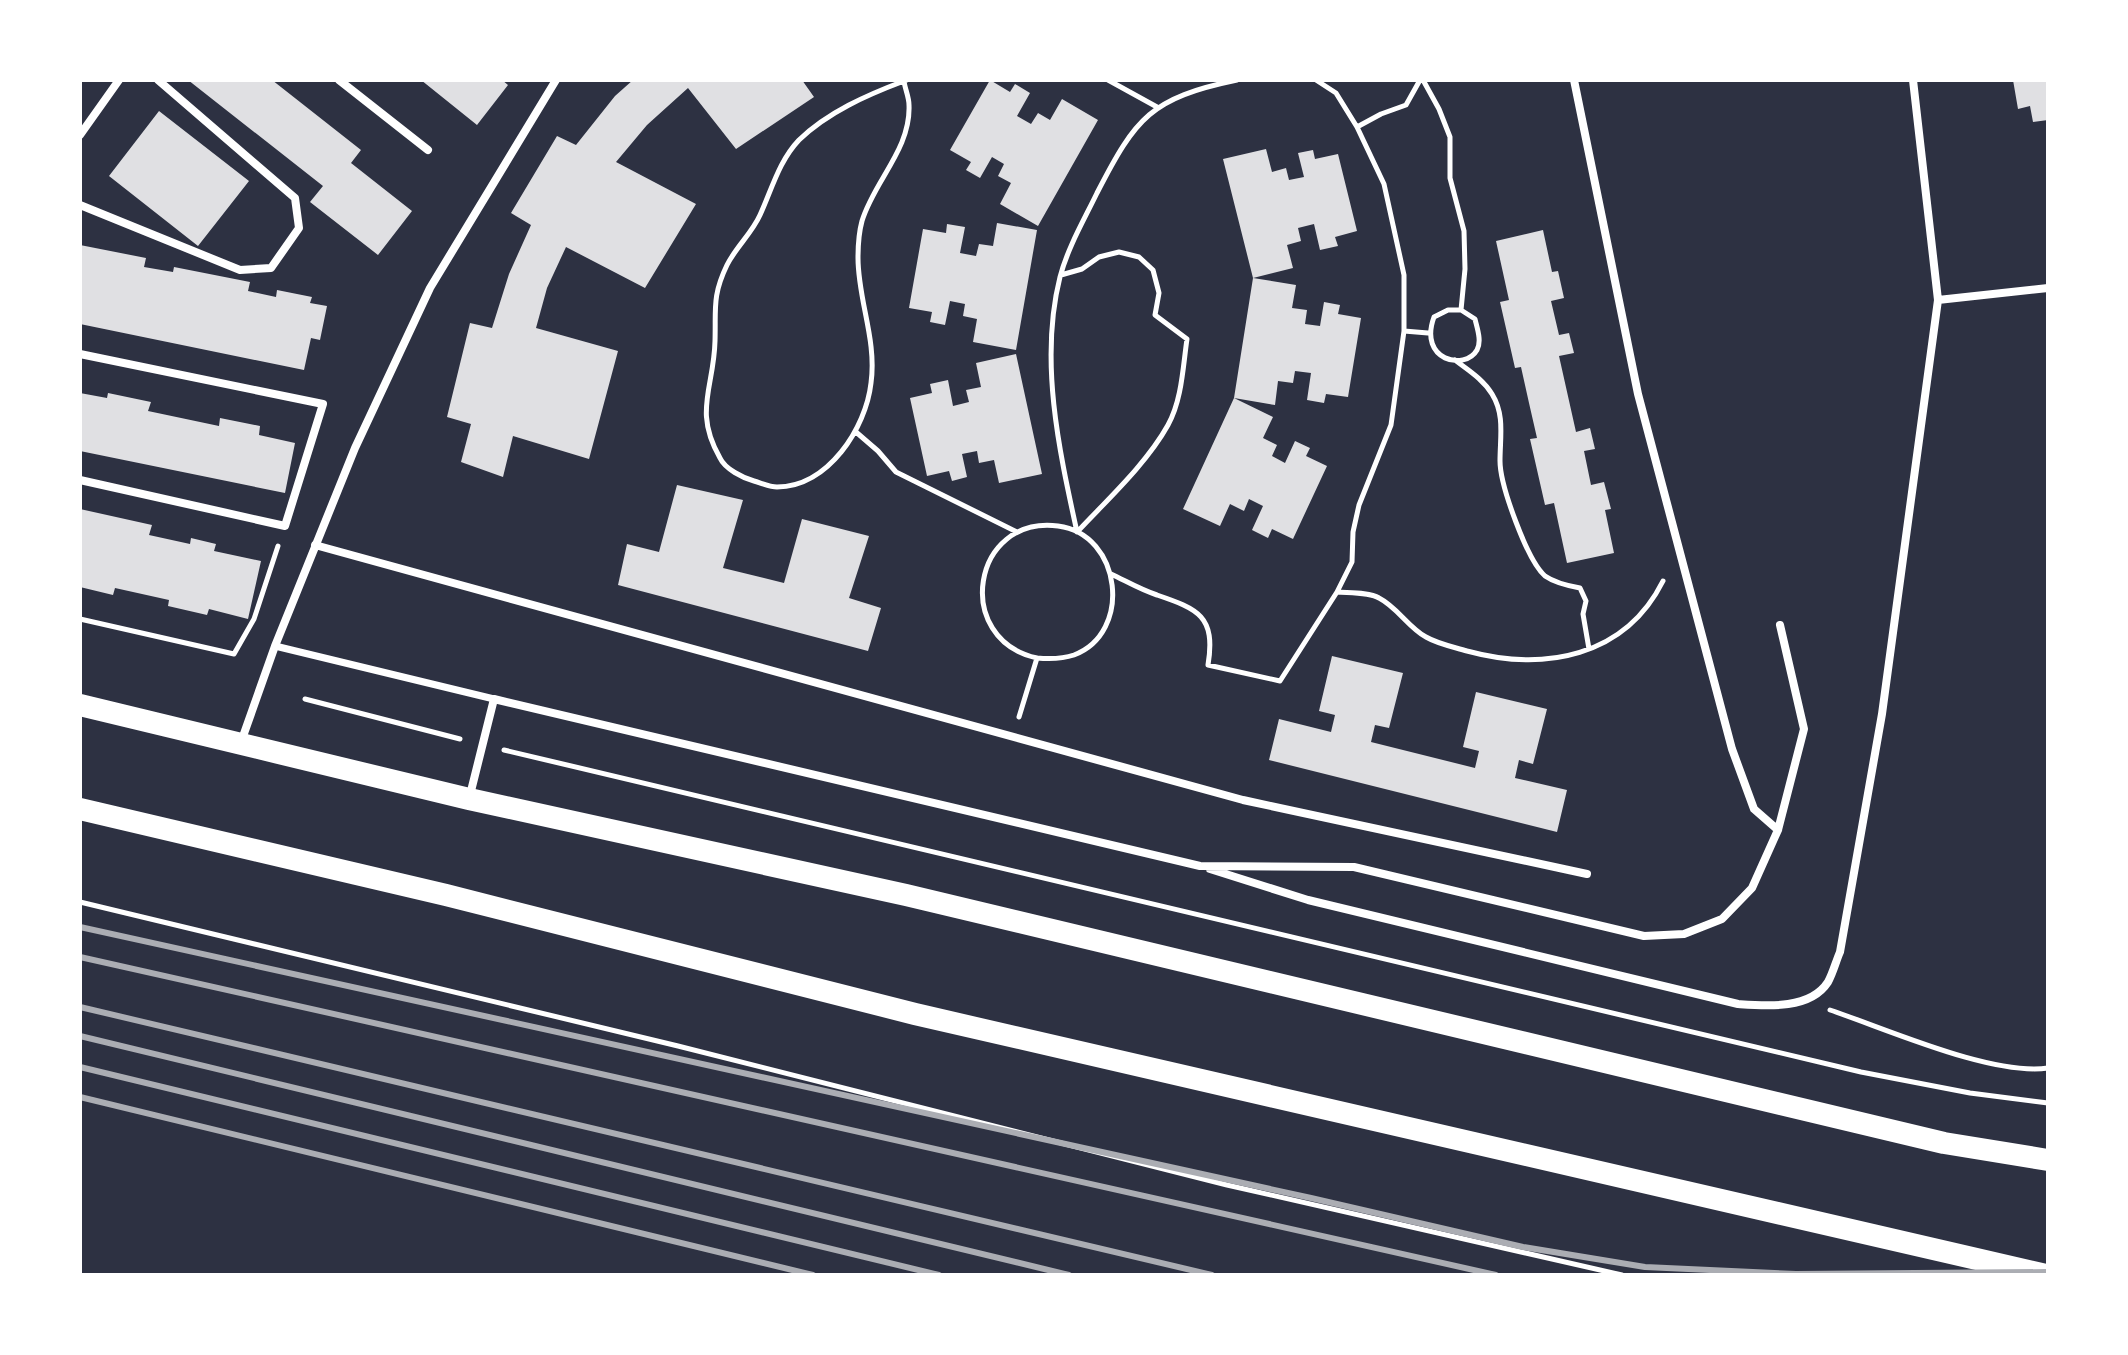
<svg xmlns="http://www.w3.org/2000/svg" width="2128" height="1355" font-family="'Exo 2',sans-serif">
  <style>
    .building { fill: #e0e0e3 }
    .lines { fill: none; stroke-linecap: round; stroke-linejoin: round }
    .path { stroke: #fff; stroke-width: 5 }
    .pedestrian { stroke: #fff; stroke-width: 7 }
    .minor { stroke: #fff; stroke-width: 8 }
    .trunk { stroke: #fff; stroke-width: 22 }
    .rail { stroke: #abadb3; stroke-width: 6 }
  </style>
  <rect width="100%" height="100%" fill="#2d3142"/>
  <!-- building -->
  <path class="building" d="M188,80H272L361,150L351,163L412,211L378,255L310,202L323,186Z
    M421,80H502L508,85L477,125Z
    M633,80H802L814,97L736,149L688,88L647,125L616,162L696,204L645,288L566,247L547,288L536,328L618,351L589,459L513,436L503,477L461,462L471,424L447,417L470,323L492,328L509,274L531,225L511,213L557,136L576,145L615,96Z
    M990,80L1010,92L1015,84L1030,93L1017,116L1031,124L1038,113L1050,120L1062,99L1098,120L1038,226L1000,204L1011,183L998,176L1004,164L992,157L980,178L966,170L971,162L950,150Z
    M2013,80H2048V120L2033,122L2030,106L2018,109Z
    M159,111L249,181L198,246L109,176Z
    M1266,149L1272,172L1286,168L1289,180L1304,177L1298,153L1313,150L1315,159L1338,154L1357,231L1335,237L1338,246L1320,250L1314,224L1298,228L1301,241L1287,245L1293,268L1253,278L1223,159Z
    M997,223L1037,230L1016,350L973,342L977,319L963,316L965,304L950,301L945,325L930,322L932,312L909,308L923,229L946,233L947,224L965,227L960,253L976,256L979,244L993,246Z
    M1543,230L1552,272L1558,271L1564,298L1551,301L1559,335L1569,333L1574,353L1559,356L1576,432L1590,428L1595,449L1584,451L1591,485L1604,482L1611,509L1605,510L1614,553L1567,563L1554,503L1545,505L1530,439L1537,438L1529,403L1521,367L1515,368L1500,302L1509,300L1496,241Z
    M80,245L146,258L144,267L173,272L174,267L250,282L248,291L276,297L277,290L312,297L310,303L327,306L320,340L311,338L304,370L80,324Z
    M1253,278L1296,285L1292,308L1307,310L1305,324L1320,326L1324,302L1340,305L1338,314L1361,318L1348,397L1326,394L1324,403L1307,400L1311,373L1295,371L1293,383L1278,381L1275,405L1234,398L1273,417L1263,438L1277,445L1272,456L1285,463L1295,441L1310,448L1306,456L1327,466L1293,539L1272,529L1268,538L1252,530L1263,506L1249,499L1244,511L1230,504L1220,526L1183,509L1234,398Z
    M1016,354L1042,474L999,483L994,460L979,463L977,451L962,454L967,477L952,481L949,471L927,476L910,398L932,393L930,384L948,380L953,406L969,402L966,390L981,387L976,363Z
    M80,393L107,398L108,393L151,402L148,411L219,426L220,418L260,426L259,435L295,443L285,493L80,451Z
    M677,485L743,500L723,568L784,583L802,519L869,536L849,598L881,608L868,651L618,585L627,544L659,552Z
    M80,509L152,525L149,535L190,544L191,538L216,544L214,551L261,561L248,619L209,609L207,615L168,606L169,600L115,588L113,595L80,587Z
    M1332,656L1403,673L1389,728L1375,725L1371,742L1475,768L1479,751L1463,747L1476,692L1547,709L1533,764L1519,760L1515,778L1567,790L1557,832L1269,760L1279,719L1331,732L1335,715L1319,711Z"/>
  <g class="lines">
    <!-- path -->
    <path class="path" d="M903,80L904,81C905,89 909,97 909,105C911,149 874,181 862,221C859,232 858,247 858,258C858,300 877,340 871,383C866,428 828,487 777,487C770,487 761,483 754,481C743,478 725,469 720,458C693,411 714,388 715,341C716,309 712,296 727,265C736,247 752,233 760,215C772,189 779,161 799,140C828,112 867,95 904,81L907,80
      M1108,80L1157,107
      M1316,80L1336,93L1357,127L1384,184L1404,275V331L1391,425L1359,505L1353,532L1352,562L1337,592C1349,593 1369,592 1379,598C1397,607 1409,628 1426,637C1438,644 1454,647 1467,651C1544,672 1625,657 1663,581
      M1423,80L1439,109L1450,137V178L1464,231L1465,269L1461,310
      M1357,127L1381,114L1406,105L1420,80
      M1061,275L1082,269L1099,257L1119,252L1139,257L1153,270L1159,293L1155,315L1187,339C1183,366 1182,400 1168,425C1147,463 1108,499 1078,531
      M1448,310H1461L1475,319C1477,328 1482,341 1477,350C1465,371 1418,361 1434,317Z
      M1404,331L1428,333
      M1455,360C1468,370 1483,379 1492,394C1505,415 1500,437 1500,461C1500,485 1527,560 1545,576C1555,583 1569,586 1580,588L1586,601L1583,614L1589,649
      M856,432L878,451L896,472L1017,532
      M1077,532C1059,450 1039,360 1060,277C1068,247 1084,220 1097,193C1136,117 1151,98 1237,80
      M1111,574C1126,581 1141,590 1157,595C1198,609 1216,616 1208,665L1280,681L1337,592
      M80,619L234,654L254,619L278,546
      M305,699L460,739
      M1019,717L1037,658C1049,659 1062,659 1074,655C1133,633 1122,534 1058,526C972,515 952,639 1037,658
      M504,750L1861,1072L1970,1093L2048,1103
      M80,902L678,1046L1227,1185L1622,1275
      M1830,1010C1887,1029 1991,1076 2048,1068"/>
    <!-- pedestrian -->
    <path class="pedestrian" d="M275,646L494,699"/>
    <!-- minor -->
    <path class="minor" d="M339,80L428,150
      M1574,80L1638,394L1732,749L1754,809L1778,830
      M80,135L119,80
      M80,205L240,270L271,268L299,228L295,198L158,80
      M1938,300L2048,288
      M80,354L323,404L285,526L80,480
      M315,545L1243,800L1587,874
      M241,742L275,646L355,448L430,288L556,80
      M469,799L494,699L1200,866L1354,867L1644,936L1684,934L1722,919L1752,888L1778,830L1804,729L1780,625
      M1210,869L1308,900L1738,1004C1766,1006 1810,1010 1828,982C1833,973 1836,961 1840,952L1882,714L1938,300L1913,80"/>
    <!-- trunk -->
    <path class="trunk" d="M80,705L469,799L906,895L1944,1143L2048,1160
      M80,809L446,895L915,1014L2046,1275"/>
    <!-- rail -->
    <path class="rail" d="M80,927L1311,1198L1523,1247L1645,1267L1796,1274L2048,1272
      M80,957L1496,1275
      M80,1007L1212,1275
      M80,1036L1069,1275
      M80,1067L939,1275
      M80,1097L813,1275"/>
  </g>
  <!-- border -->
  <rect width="2128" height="1355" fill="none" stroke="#ffffff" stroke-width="164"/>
</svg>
